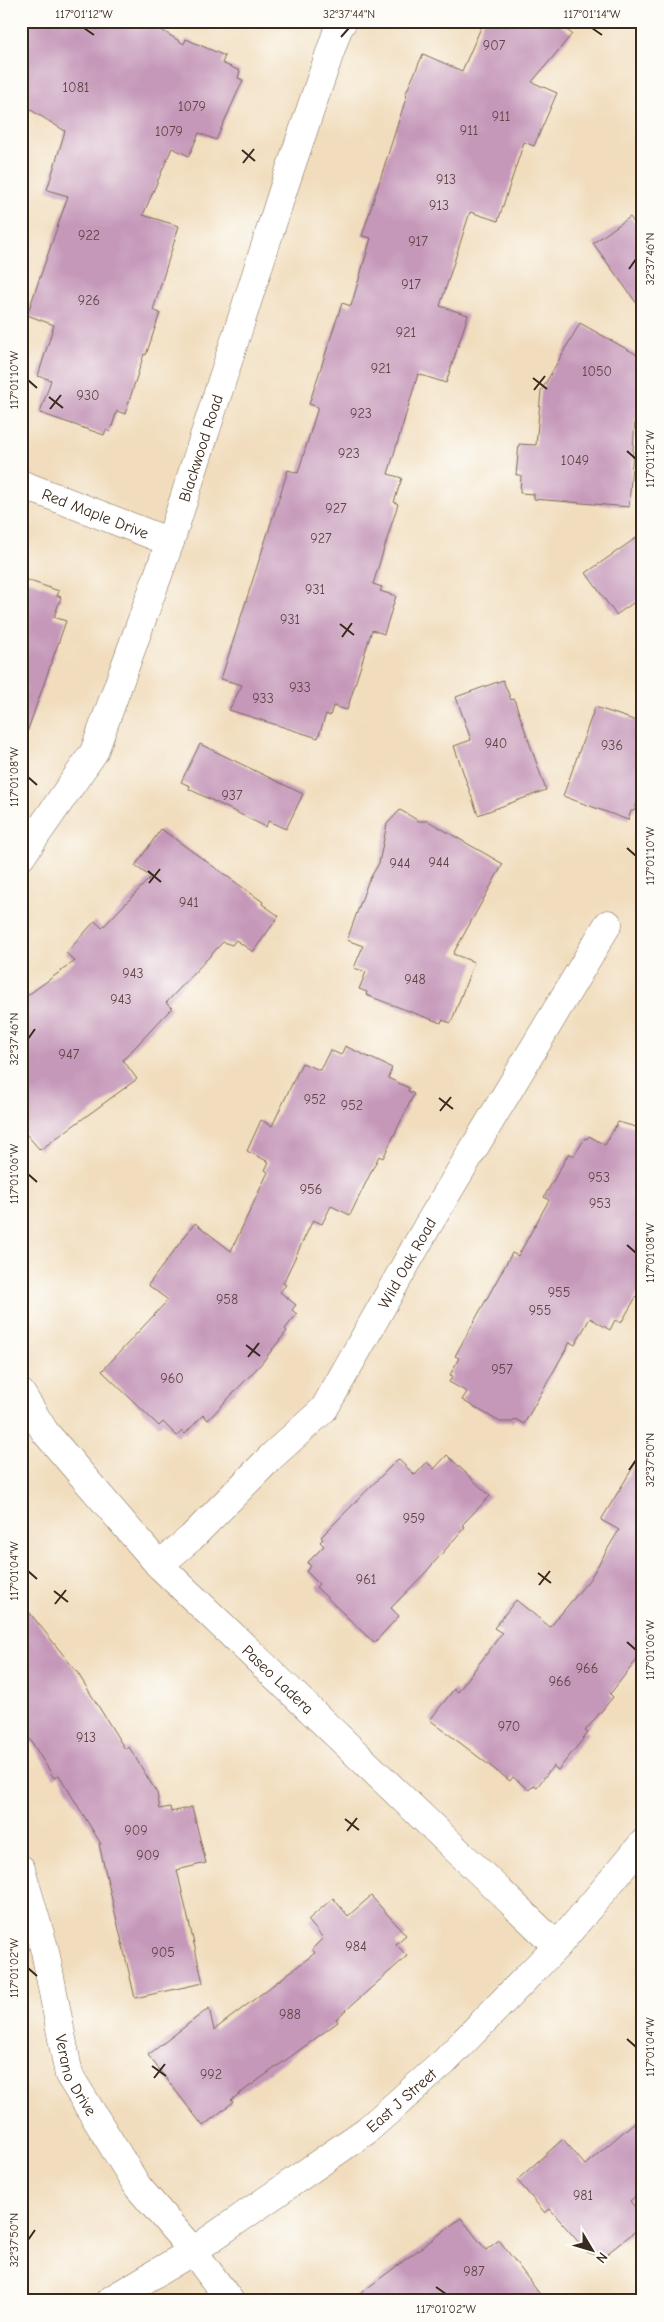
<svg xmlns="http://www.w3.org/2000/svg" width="664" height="2322" font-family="'Comic Neue',sans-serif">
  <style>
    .building { fill: #c597b9 }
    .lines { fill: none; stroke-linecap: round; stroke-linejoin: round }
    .minor-casing { stroke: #7b6956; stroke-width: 29 }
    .tertiary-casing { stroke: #7b6956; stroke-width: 29 }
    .minor { stroke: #fff; stroke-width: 28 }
    .tertiary { stroke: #fff; stroke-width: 28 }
    .ticks { fill: none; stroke: #3b2a1e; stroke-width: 2 }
    .labels { text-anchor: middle; stroke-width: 5; stroke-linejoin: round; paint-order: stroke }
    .number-label { font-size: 14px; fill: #5e4545 }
    .street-label { font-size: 16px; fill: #3b2a1e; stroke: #fdfcf7 }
    .neatline { fill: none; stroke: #3b2a1e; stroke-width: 2 }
    .ticks-label { font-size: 12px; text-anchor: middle; fill: #3b2a1e }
  </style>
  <rect width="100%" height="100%" fill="#fdfcf7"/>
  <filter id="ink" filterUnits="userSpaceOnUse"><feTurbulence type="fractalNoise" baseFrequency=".02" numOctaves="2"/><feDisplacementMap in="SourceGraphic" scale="10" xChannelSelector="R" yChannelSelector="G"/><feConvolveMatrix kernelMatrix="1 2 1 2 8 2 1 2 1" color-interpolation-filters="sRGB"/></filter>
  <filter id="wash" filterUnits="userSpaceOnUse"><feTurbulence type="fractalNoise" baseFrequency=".0096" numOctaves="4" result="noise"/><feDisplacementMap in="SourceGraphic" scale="20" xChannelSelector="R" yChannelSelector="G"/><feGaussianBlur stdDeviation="1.12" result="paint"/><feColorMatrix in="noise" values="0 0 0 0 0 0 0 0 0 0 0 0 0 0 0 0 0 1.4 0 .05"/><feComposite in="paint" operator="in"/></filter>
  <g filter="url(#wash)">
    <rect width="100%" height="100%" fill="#f1ddbd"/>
    <g id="blocks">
      <!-- building -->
      <path class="building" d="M21,21H147L184,44L186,39L225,56L222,63L240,71L238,78L243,80L216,140L199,133L189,156L172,148L143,215L179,226L153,310L160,313L146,355L144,354L125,414L117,411L110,432L106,430L104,435L40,413L51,380L38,376L54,325L27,315L68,196L47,190L65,131L21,104Z
        M484,21H555L572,34L532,82L557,93L534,146L524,142L498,221L470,212L440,306L468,315L446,383L418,374L388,474L402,478L394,502L398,504L373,584L382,587L380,591L396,596L384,634L372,630L347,710L333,706L330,716L326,714L318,738L229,710L242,685L221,679L288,470L298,473L318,407L309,404L342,303L351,306L371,238L362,236L407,95H405L423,54L462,71Z
        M630,217L643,235V312L593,243Z
        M580,323L643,358V408L635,420L629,507L534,499V494L520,493L521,475H516L519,444L536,445L541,391Z
        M643,533V596L616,615L586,573Z
        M21,578L59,591L57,596L61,597L54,617L66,621L26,735L21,734Z
        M503,680L511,700L514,699L546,790L478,815L454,746L471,740L456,697Z
        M595,707L643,723V787L634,811H631L628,820L563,796Z
        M200,744L303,794L286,829L268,821L266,827L189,789L190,786L181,782Z
        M400,810L419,821H428L503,864L453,954L474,962L451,1023L442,1020L441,1023L366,995L367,992L359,989L366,972L354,968L363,946L347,940L368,882L379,863L387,824Z
        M161,829L263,902L262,904L279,916L253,952L236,940L232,945L223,942L166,1003L172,1008L123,1060L137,1079L40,1150L21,1128V1000L75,961L66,953L95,921L102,928L151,877L135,866Z
        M345,1046L392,1068L388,1078L409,1088L408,1091L414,1094L383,1158L379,1156L350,1215L331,1206L322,1224L313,1220L283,1283L286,1285L280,1292L296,1305L292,1310L297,1314L285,1329L287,1331L261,1364L208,1420L203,1415L185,1434L182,1431L177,1436L163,1422L159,1426L102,1371L168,1300L148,1285L195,1223L231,1251L268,1172L265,1170L269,1162L247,1151L261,1120L272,1126L302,1063L320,1070L330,1050L341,1055Z
        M618,1122L643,1129V1285L621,1323L615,1320L610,1330L590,1318L575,1345L570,1342L524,1424L515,1419L513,1422H500L462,1400L467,1392L449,1382L453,1376L450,1375L459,1358L455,1356L512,1253L518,1256L549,1200L544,1197L569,1153L574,1156L585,1138L587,1139L589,1136L605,1145Z
        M643,1451V1652L610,1694L613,1697L585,1731L588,1733L558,1770L553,1766L537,1787L534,1785L529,1790L513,1777L510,1781L430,1720L454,1689L458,1692L502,1633L494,1628L516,1600L550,1627L589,1580L619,1530L601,1520Z
        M447,1455L490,1496L462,1525L465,1527L425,1573L391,1608L399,1616L374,1643L316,1587L319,1584L306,1571L311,1566L307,1563L324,1546L320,1542L323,1539L321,1537L398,1459L415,1475L427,1462L434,1469Z
        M21,1602L77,1672L125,1749L129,1747L157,1793L160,1809L170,1807L171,1812L192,1807L206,1863L177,1870L203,1983L135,1998L99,1844H101L59,1775L54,1778L21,1725Z
        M371,1896L406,1935L396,1944L407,1956L336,2019L338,2022L231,2100L233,2102L203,2126L148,2055L209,2008L214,2030L315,1953L312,1949L323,1938L308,1920L333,1898L348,1916Z
        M643,2115V2189L630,2201L639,2212L638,2229L603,2257L587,2252L550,2209L545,2213L517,2180L563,2139L585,2165Z
        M461,2218L486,2250L499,2240L545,2301H350Z"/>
    </g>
  </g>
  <g filter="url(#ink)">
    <use href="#blocks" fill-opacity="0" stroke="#7b6956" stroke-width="1"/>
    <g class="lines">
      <defs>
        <g id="minor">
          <path id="s1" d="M21,484L170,542"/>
          <path id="s2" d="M21,857L94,752L170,542L286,181L338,29L343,21"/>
          <path id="s3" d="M159,1565L191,1538L271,1457L324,1409L428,1225L608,924"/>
          <path id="s4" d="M21,1869L45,1951L69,2075L138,2187L193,2251L230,2301"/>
        </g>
        <g id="tertiary">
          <path id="s5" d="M21,1393L45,1432L159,1565L557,1946"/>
          <path id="s6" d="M109,2301L193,2251L366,2131L444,2062L557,1946L643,1843"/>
        </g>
      </defs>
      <!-- minor casing -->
      <use href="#minor" class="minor-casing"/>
      <!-- tertiary casing -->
      <use href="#tertiary" class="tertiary-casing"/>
      <!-- minor -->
      <use href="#minor" class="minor"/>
      <!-- tertiary -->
      <use href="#tertiary" class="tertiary"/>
    </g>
  </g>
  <!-- ticks -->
  <path class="ticks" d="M84,28L94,35M592,28L602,35M341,37L349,28M242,150L255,161M243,163L254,149M629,269L636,259M533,378L547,389M28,380L37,388M534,390L545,376M49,397L63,408M50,409L61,395M627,451L636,459M340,624L354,635M342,637L352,623M28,777L37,785M627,848L636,856M148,871L161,882M149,883L160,869M28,1039L35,1029M439,1098L453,1109M440,1111L451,1097M28,1174L37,1182M627,1245L636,1253M246,1345L260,1356M248,1357L259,1343M629,1470L636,1460M28,1571L37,1579M538,1573L551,1583M539,1585L550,1571M54,1591L68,1602M55,1604L66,1590M627,1642L636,1650M345,1819L359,1830M347,1831L357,1818M28,1968L37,1976M627,2039L636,2047M152,2066L166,2076M154,2078L165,2064M28,2240L35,2230M436,2287L446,2294"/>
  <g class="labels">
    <!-- number labels -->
    <g class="number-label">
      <text x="494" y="50">907</text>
      <text x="76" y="92">1081</text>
      <text x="192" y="111">1079</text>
      <text x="501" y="121">911</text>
      <text x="469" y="135">911</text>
      <text x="169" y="136">1079</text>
      <text x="446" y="184">913</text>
      <text x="439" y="210">913</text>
      <text x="89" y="240">922</text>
      <text x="418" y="246">917</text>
      <text x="411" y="289">917</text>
      <text x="89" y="305">926</text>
      <text x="406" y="337">921</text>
      <text x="381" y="373">921</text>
      <text x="597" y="376">1050</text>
      <text x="88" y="400">930</text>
      <text x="361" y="418">923</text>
      <text x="349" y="458">923</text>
      <text x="575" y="465">1049</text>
      <text x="336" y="513">927</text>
      <text x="321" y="543">927</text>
      <text x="315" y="594">931</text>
      <text x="290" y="624">931</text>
      <text x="300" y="692">933</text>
      <text x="263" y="703">933</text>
      <text x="496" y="748">940</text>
      <text x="612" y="750">936</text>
      <text x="232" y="800">937</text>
      <text x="439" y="867">944</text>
      <text x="400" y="868">944</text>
      <text x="189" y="907">941</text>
      <text x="133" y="978">943</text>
      <text x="415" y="984">948</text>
      <text x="121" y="1004">943</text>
      <text x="69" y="1059">947</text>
      <text x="315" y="1104">952</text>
      <text x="352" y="1110">952</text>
      <text x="599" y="1182">953</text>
      <text x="311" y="1194">956</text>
      <text x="600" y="1208">953</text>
      <text x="559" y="1297">955</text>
      <text x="227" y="1304">958</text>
      <text x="540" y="1315">955</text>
      <text x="502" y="1374">957</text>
      <text x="172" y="1383">960</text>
      <text x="414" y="1523">959</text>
      <text x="366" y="1584">961</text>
      <text x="587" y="1673">966</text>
      <text x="560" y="1686">966</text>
      <text x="509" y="1731">970</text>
      <text x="86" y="1742">913</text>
      <text x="136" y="1835">909</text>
      <text x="148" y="1860">909</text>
      <text x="356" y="1951">984</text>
      <text x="163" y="1957">905</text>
      <text x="290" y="2019">988</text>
      <text x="211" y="2079">992</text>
      <text x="583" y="2200">981</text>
      <text x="474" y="2276">987</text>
    </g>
    <!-- street labels -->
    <g class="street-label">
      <text dy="6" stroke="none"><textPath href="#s2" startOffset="450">Blackwood Road</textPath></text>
      <text dy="6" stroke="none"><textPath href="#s1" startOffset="80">Red Maple Drive</textPath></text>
      <text dy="6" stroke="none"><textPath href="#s3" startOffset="395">Wild Oak Road</textPath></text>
      <text dy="6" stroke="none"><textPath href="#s5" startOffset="386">Paseo Ladera</textPath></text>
      <text dy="6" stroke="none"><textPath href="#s4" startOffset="214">Verano Drive</textPath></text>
      <text dy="6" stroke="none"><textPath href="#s6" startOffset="355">East J Street</textPath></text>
    </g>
  </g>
  <!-- margin -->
  <rect width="664" height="2322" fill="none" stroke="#fdfcf7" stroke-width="55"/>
  <!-- north arrow -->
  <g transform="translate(592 2250) rotate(128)" stroke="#fdfcf7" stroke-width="4" paint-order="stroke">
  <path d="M0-4L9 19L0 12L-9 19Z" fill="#3b2a1e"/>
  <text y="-8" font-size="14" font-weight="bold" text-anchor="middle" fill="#3b2a1e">N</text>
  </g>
  <rect x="28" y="28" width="608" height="2266" class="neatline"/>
  <g class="ticks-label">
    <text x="84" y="18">117°01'12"W</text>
    <text x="349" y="18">32°37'44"N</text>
    <text x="592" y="18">117°01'14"W</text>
    <text transform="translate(650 259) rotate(-90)" y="4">32°37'46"N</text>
    <text transform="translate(14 380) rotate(-90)" y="4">117°01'10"W</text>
    <text transform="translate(650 459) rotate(-90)" y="4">117°01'12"W</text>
    <text transform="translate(14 777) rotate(-90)" y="4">117°01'08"W</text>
    <text transform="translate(650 856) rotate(-90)" y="4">117°01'10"W</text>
    <text transform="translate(14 1039) rotate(-90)" y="4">32°37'46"N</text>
    <text transform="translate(14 1174) rotate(-90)" y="4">117°01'06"W</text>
    <text transform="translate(650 1253) rotate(-90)" y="4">117°01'08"W</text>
    <text transform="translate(650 1460) rotate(-90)" y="4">32°37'50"N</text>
    <text transform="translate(14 1571) rotate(-90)" y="4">117°01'04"W</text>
    <text transform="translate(650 1650) rotate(-90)" y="4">117°01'06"W</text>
    <text transform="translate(14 1968) rotate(-90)" y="4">117°01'02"W</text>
    <text transform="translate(650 2047) rotate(-90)" y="4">117°01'04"W</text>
    <text transform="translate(14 2240) rotate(-90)" y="4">32°37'50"N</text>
    <text x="446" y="2313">117°01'02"W</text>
  </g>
</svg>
